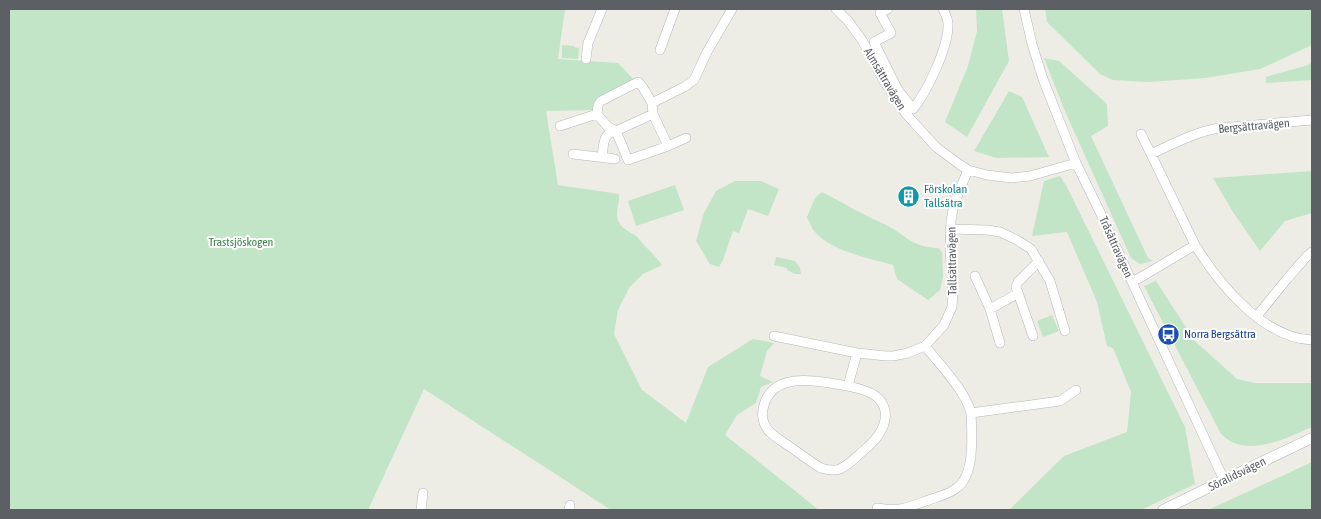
<svg xmlns="http://www.w3.org/2000/svg" width="1321" height="519" font-family="'Asap Condensed',sans-serif">
  <style>
    .green { fill: #c2e4c7 }
    .lines { fill: none; stroke-linecap: round; stroke-linejoin: round }
    .minor-casing { stroke: #b5b6bb; stroke-width: 10 }
    .tertiary-casing { stroke: #b5b6bb; stroke-width: 11 }
    .minor { stroke: #fff; stroke-width: 9 }
    .tertiary { stroke: #fff; stroke-width: 10 }
    .labels { text-anchor: middle; stroke-width: 4; stroke-linejoin: round; paint-order: stroke }
    .street-label { font-size: 12px; fill: #5c5f64; stroke: #fff }
    .culture-label { font-size: 12px; fill: #0d838f; stroke: #fff; text-anchor: start }
    .park-label { font-size: 12px; fill: #3a8548; stroke: #fff }
    .transit-label { font-size: 12px; fill: #164399; stroke: #fff; text-anchor: start }
  </style>
  <rect width="100%" height="100%" fill="#eeede5"/>
  <!-- green -->
  <path class="green" d="M9,9H565L558,59L618,63L635,81L595,110L546,111L558,185L619,194C620,203 615,211 618,221C622,229 629,231 636,236C639,238 641,242 644,245C651,252 656,257 662,265L643,274L629,288L618,310L614,334L642,390L686,423L708,367L753,339L774,343L767,351L760,376L773,382L761,387L756,403L737,415L725,435L819,510H611L424,389L368,510H9Z
    M976,9H1002L1009,61L967,137L945,122L968,66L977,31Z
    M1045,9H1312V45L1260,69L1206,78L1148,82L1113,80L1100,74L1047,22Z
    M562,45L574,46V47L579,48L578,59L562,58Z
    M1044,58L1059,61L1107,104L1108,126L1091,136L1148,258L1153,261L1140,264L1131,258L1064,109Z
    M1312,62V80L1266,83V77L1308,65Z
    M1009,91L1022,97L1049,157L997,158L974,151Z
    M1312,171V213L1285,221L1260,251L1233,212L1213,178Z
    M1060,176L1067,187L1185,427L1195,484L1141,510H1009L1064,456L1127,432L1131,392L1113,348L1107,346L1097,302L1067,232L1032,236L1044,181Z
    M735,181H761L779,189L768,216L748,209L739,233L733,231L723,260L719,267L710,264L696,241L704,213L716,191Z
    M675,185L684,210L636,226L628,201Z
    M822,192C842,202 861,214 882,223C905,233 909,247 938,248L942,252L943,277L940,290L928,300L897,279L893,265C869,258 830,251 814,231C811,227 809,221 807,217L815,198Z
    M776,257L795,261L800,268L801,274H795L787,270V268L774,265Z
    M1156,281L1195,341L1237,379L1255,383H1312V427C1284,439 1246,459 1221,434L1144,286Z
    M1052,315L1059,331L1043,337L1037,321Z
    M1312,462V510H1208Z"/>
  <g class="lines">
    <defs>
      <path id="minor" d="M836,9L848,21L862,40L884,81L906,114L936,147L959,164L968,170L987,175L1012,178L1030,176L1076,163
        M888,9L880,13L891,33L874,42L898,90L913,109C927,92 949,46 948,24C948,19 945,13 943,9
        M1024,9L1032,44L1043,79L1076,163L1100,212L1132,282L1224,480
        M660,50L675,9
        M586,59L588,43L602,9
        M652,103L684,87L694,80L707,52L732,9
        M597,114L607,126L616,131L628,160L668,146L686,138
        M560,126L597,114L598,105L601,101L638,82L642,86L652,103L653,114L668,146
        M1141,134L1151,154
        M573,154L615,159
        M602,157C604,145 602,133 616,131L653,114
        M950,229L987,230L1000,232L1017,240L1031,249L1050,281L1065,331
        M1195,245C1219,284 1263,338 1312,340
        M975,276L990,309
        M1132,282L1143,276L1195,245L1151,154C1173,144 1195,132 1219,128L1312,120
        M1257,316L1287,279L1307,256L1312,252
        M774,336L857,353L886,356H893L908,353L925,346L944,325L952,307L953,293L950,250L951,221L954,204L968,170
        M1033,336L1016,287L1018,282L1039,261
        M1000,343L990,309L1017,294
        M925,346C940,365 965,390 971,413L1060,401L1076,390
        M848,386C857,388 867,390 874,395C880,398 883,404 885,410C888,428 874,442 862,452C855,458 848,465 840,469C834,471 827,470 821,468C809,461 798,452 786,444C780,440 773,436 768,430C762,422 761,415 764,405C774,369 822,382 848,386L857,353
        M877,508C898,512 906,508 926,501C936,497 949,495 958,487C975,473 972,434 971,413
        M421,510L423,493
        M569,510L570,505"/>
      <path id="tertiary" d="M1163,510L1224,480L1312,438"/>
    </defs>
    <!-- minor casing -->
    <use href="#minor" class="minor-casing"/>
    <!-- tertiary casing -->
    <use href="#tertiary" class="tertiary-casing"/>
    <!-- minor -->
    <use href="#minor" class="minor"/>
    <!-- tertiary -->
    <use href="#tertiary" class="tertiary"/>
  </g>
  <!-- icons -->
  <defs>
    <symbol id="building-disc" viewBox="-11 -11 22 22"><circle r="9.5" fill="#0f9aa8" stroke="#fff"/><path d="M-4-6H4V6H1V3H-1V6H-4ZM-2.5-4.3h1.7v1.8h-1.7ZM.8-4.3h1.7v1.8H.8ZM-2.5-1h1.7V.8h-1.7ZM.8-1h1.7V.8H.8Z" fill="#fff"/></symbol>
    <symbol id="bus-disc" viewBox="-11 -11 22 22"><circle r="9.5" fill="#1a4fb4" stroke="#fff"/><path d="M-5-6H5V4H4V6H2V4H-2V6H-4V4H-5ZM-3.5-4V0h7V-4ZM-3.5 1.2v1.5H-2V1.2ZM2 1.2v1.5H3.5V1.2Z" fill="#fff"/></symbol>
  </defs>
  <g fill-rule="evenodd">
    <use href="#building-disc" x="896" y="184" width="25" height="25"/>
    <use href="#bus-disc" x="1156" y="322" width="25" height="25"/>
  </g>
  <g class="labels">
    <!-- street labels -->
    <g class="street-label">
      <text transform="translate(885 79) rotate(59)" y="4">Almsättravägen</text>
      <text transform="translate(1254 126) rotate(-5)" y="4">Bergsättravägen</text>
      <text transform="translate(1116 247) rotate(66)" y="4">Tråsättravägen</text>
      <text transform="translate(952 261) rotate(-91)" y="4">Tallsättravägen</text>
      <text transform="translate(1237 474) rotate(-26)" y="4">Söralidsvägen</text>
    </g>
    <!-- culture labels -->
    <g class="culture-label">
      <text x="924" y="193">Förskolan<tspan x="924" dy="14">Tallsätra</tspan></text>
    </g>
    <!-- park labels -->
    <g class="park-label">
      <text x="241" y="246">Trastsjöskogen</text>
    </g>
    <!-- transit labels -->
    <g class="transit-label">
      <text x="1184" y="338">Norra Bergsättra</text>
    </g>
  </g>
  <!-- border -->
  <rect width="1321" height="519" fill="none" stroke="#5c5f64" stroke-width="20"/>
</svg>
